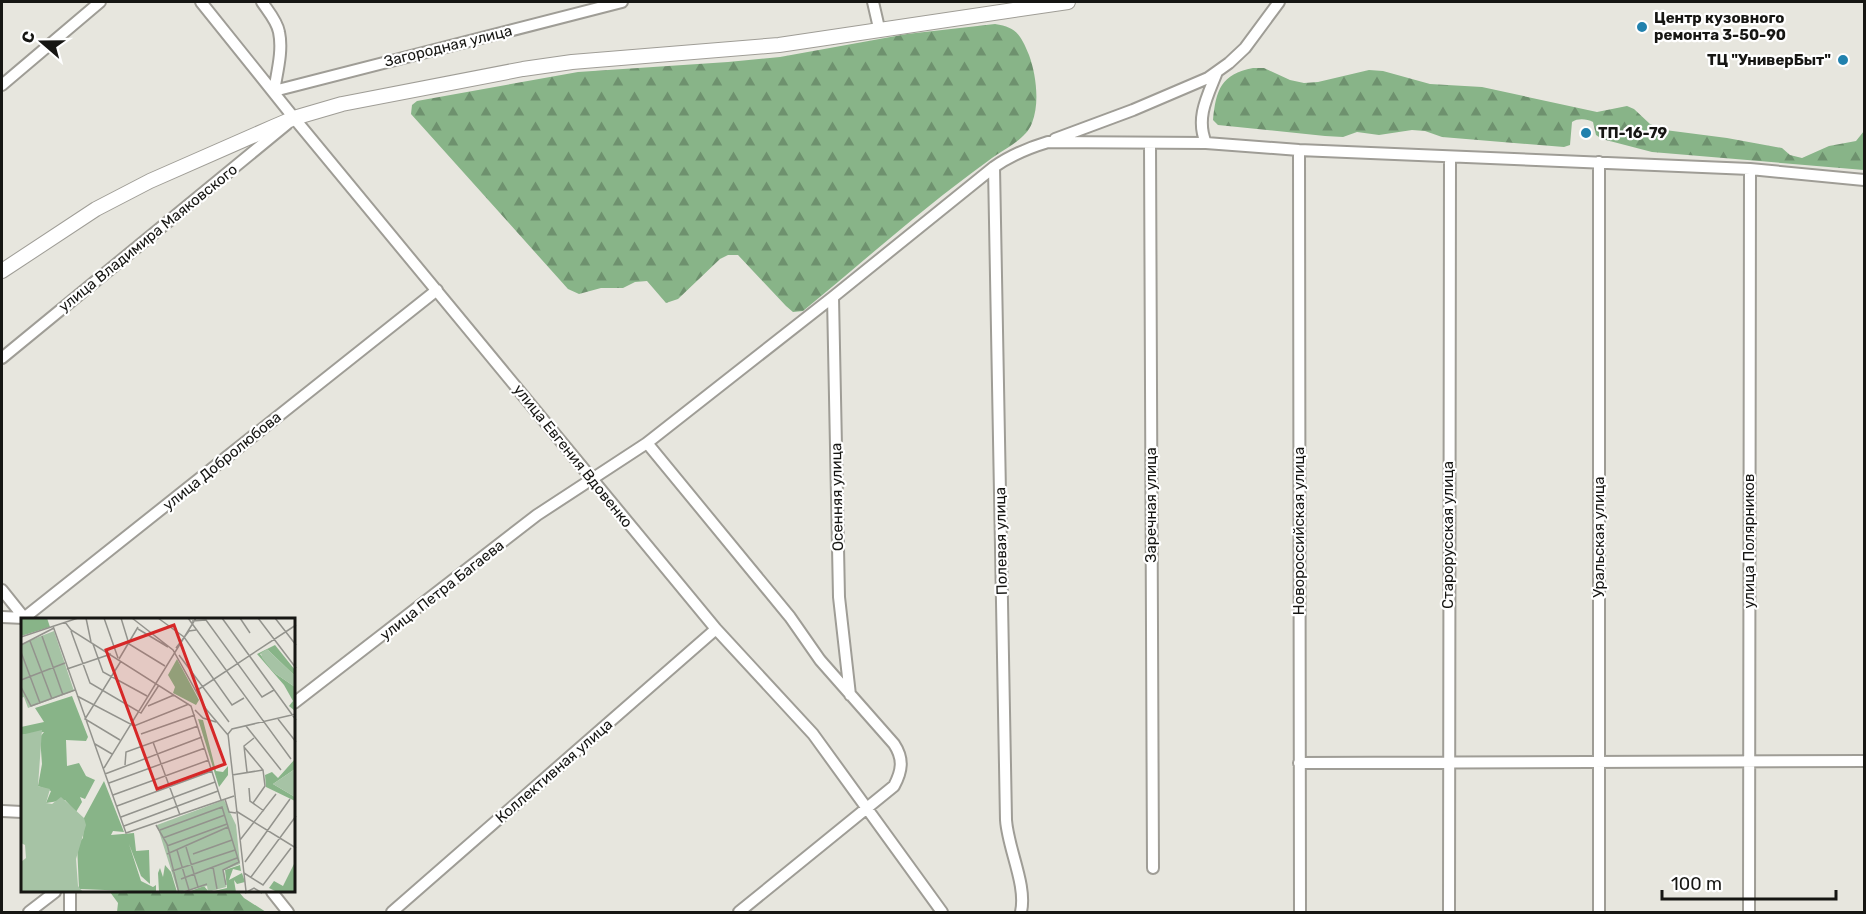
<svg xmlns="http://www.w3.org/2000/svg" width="1866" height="914" font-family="Rubik,sans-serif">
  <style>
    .forest { fill: url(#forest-firs) }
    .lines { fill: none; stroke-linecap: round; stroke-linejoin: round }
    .minor-casing { stroke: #9f9d96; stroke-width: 14 }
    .tertiary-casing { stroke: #9f9d96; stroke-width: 16 }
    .minor { stroke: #fff; stroke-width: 10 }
    .tertiary { stroke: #fff; stroke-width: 14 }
    .poi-dot { fill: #2181ad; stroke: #fff; stroke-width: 2 }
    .labels { text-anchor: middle; stroke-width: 4.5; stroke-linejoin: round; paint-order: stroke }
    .poi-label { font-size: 15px; font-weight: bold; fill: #161613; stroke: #fff; text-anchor: start }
    .street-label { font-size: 15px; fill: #161613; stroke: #fff }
    .inset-road { fill: none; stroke: #93938d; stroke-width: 1.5 }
    .view { fill: #d62828; fill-opacity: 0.15; stroke: #d62828; stroke-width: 3 }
    .inset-edge { fill: none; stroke: #161613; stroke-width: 3 }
  </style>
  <defs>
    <pattern id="forest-firs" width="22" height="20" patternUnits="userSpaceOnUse" patternTransform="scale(1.5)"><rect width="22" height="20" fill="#88b488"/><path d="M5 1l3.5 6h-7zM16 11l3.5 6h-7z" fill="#6e916e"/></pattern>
  </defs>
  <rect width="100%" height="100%" fill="#e7e6de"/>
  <!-- forest -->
  <path class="forest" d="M995,24C1017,27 1021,36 1029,55C1036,74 1040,103 1032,123C1026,140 1002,150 988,161C924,207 864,261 803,311L793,312L786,306L738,255H728L720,259L678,299L666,303L647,281L635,282L623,288H601L579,294L568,289L411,114L412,105L417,101L578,72L728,62L780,57L907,34Z
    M1253,68H1264L1290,80L1304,83L1318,82L1369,70L1383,71L1430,84L1482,87L1597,112L1627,106L1634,109L1650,124L1665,130L1727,138L1782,148L1790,155L1802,158L1829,146L1856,141L1864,131V170L1652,152L1602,139L1596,135L1593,122C1587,119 1578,118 1572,122L1570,145L1564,147L1442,137L1425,131L1412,130L1379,135L1357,132L1343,137L1325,136L1218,125L1213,120C1216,90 1221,74 1253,68Z
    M110,892H239L244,898L266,912H117L118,903Z"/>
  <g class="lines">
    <defs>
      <path id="minor" d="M201,2L294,118L716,629L813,734L942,912
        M262,2C268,11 277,21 279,32C283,51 277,72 274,91
        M873,2L879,28
        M2,85L100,2
        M274,91L622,2
        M1055,139L1133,110L1208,78L1229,63L1245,48L1279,2
        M1150,143L1153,868
        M1206,143C1195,118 1208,95 1217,72
        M1299,150L1300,912
        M1599,162V912
        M994,167L1006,820C1008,849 1027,885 1021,912
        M833,297L839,597L850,695
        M2,358L287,124
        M647,443L790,617L820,660L894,744C904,759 902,771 894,786L739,912
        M2,590L26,620
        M2,617L24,618L437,290
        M294,703L537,515L647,443L833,297L994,167C1011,155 1028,148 1048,142L1206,143L1299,150L1750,169L1864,180
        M1299,763L1864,761
        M2,811L22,812
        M70,892V912
        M272,892L288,912
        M29,912L55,892
        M392,912L716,629
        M1449,912L1450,157
        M1749,912L1750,169"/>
      <path id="tertiary" d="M2,271L96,209L150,181L273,127L294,118L342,104L523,69L572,62L779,45L1068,2"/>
    </defs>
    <!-- minor casing -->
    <use href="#minor" class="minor-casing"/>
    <!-- tertiary casing -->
    <use href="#tertiary" class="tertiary-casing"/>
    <!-- minor -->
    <use href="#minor" class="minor"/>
    <!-- tertiary -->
    <use href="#tertiary" class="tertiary"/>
  </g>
  <!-- markers -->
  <g class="poi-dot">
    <circle cx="1642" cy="27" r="6"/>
    <circle cx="1843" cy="60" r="6"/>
    <circle cx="1586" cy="133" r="6"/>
  </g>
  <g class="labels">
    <!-- poi labels -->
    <g class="poi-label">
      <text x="1654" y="23">Центр кузовного<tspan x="1654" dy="17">ремонта 3-50-90</tspan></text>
      <text x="1831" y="65" text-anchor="end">ТЦ "УниверБыт"</text>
      <text x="1598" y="138">ТП-16-79</text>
    </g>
    <!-- street labels -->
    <g class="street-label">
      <text transform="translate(448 46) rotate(-14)" y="5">Загородная улица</text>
      <text transform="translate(148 238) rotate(-39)" y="5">улица Владимира Маяковского</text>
      <text transform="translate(573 456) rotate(51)" y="5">улица Евгения Вдовенко</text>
      <text transform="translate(222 461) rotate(-39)" y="5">улица Добролюбова</text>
      <text transform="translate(837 497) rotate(-91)" y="5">Осенняя улица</text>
      <text transform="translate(1151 505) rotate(-90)" y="5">Заречная улица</text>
      <text transform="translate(1299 531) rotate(-90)" y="5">Новороссийская улица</text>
      <text transform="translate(1448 535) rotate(-90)" y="5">Старорусская улица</text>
      <text transform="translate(1599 537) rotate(-90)" y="5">Уральская улица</text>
      <text transform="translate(1001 541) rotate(-91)" y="5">Полевая улица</text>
      <text transform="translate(1749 541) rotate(-90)" y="5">улица Полярников</text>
      <text transform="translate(442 590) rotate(-38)" y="5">улица Петра Багаева</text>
      <text transform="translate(554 771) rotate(-41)" y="5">Коллективная улица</text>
    </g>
  </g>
  <!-- overview -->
  <g transform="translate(21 618)">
    <rect width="274" height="274" fill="#e7e6de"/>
    <path d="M0,0H26L29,9L0,18ZM254,27L274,52V58L247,32L239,36L255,56L274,69V93L268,88L272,83L263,67L236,36ZM156,41L178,82L175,87L152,75L154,69L147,57ZM51,78L67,119L65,123L45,122L46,148L58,145L65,158L74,162L64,181L59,179L61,184L55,194L44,182L25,185L30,173L17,168L21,146L19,119L23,114L0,117V109L23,104L14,90ZM177,101L182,102L195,153L202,154L207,148V157L198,169ZM274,141V151L252,166L274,179V183L245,169L244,157L251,154L257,160ZM83,163L103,214L92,213L90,217L113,215L115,233L128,232L129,266L120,258L108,226L120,263L132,269L135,267V274L58,271L56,226L62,220L63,200ZM274,244V274H256L248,270L253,263L262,268ZM144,247L150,254L156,274H138L137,255L139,250L142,259ZM219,247L220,253L212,251L208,262L221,255L224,264L216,266L213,262L215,274L164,275L183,268L188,274L206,270L204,252Z" fill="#88b488"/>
    <path d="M246,31L274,58V69L252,54L241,40L240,35ZM21,112L17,168L29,171L25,185L31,186L40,179L63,200L65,207L55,241L57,268L62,274H79L3,275L0,271V244L5,240L4,227L0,225V117ZM274,151H275L274,179L252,166Z" fill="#a6c3a5"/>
    <path d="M33,13L53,73L7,90L3,79L0,80V26ZM203,182L215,207L219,246L203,252L205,269L187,274L186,268L157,274L136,207Z" fill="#a6c3a5"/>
    <path class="inset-road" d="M65,0L70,24M83,0L97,40M100,0L108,26L144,48M111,0L152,32L185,91L207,117M137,0L163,19L211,87L223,80M167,0L270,141M201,0L275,102M219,0L229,15M237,0L275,50M254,0L275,27M171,3L185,2L241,79L253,72M44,4L50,12L170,88L200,182M32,8L105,215L213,178M117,11L147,29M50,13L69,65L120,95L138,67M21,18L42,77M0,19L57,0M9,23L31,81M72,26L82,54L126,78M0,27L33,10M155,30L168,13L175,12M0,34L19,85M158,37L208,104M98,41L117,9M46,51L90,36M0,62L44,45M0,69L10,88L54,72M175,73L275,7M56,78L113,108L168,86M127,88L153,77M174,92L182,100L195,104M257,101L275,124M225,108L260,152M120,116L174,97M99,122L64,101L100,43M132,124L159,197M74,126L91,136M223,129L242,152L244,168L232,185M104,147L105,134L177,108M83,150L175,0M226,154L223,128L233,120M84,156L181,119M211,157L242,152M88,165L184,130M228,170L229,183L243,193M92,177L188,142M204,181L208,194L215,195M96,188L191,153M215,193L275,230M100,199L194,164M135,207L146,226L158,275M103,208L197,173M139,212L201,189L218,244L202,252L205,267M142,220L204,197M219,222L255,176M146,228L206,206M165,229L177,269M156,232L168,272M146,236L207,209M172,236L211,222M224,244L269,181M192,249L196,271M151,253L214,232M223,255L242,267L270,230M230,259L275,198M160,261L216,240M225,273L207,116L211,111L275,96M160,275L186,266M224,275L233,270L241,275"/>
    <path class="view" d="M153,7L204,146L136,171L85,32Z"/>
    <rect width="274" height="274" class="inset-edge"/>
  </g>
  <!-- border -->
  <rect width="1866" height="914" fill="none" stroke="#161613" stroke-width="6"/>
  <!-- north arrow -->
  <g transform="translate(42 42) rotate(290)" stroke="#ffffff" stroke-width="4.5" paint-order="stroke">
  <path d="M0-4.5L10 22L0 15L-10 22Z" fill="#161613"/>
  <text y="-9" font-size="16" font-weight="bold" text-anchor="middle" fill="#161613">С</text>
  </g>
  <!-- scale -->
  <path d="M1662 890v9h174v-9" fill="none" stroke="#161613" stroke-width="3"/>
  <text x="1671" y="890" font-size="18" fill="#161613" stroke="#ffffff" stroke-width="4.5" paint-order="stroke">100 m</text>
</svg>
